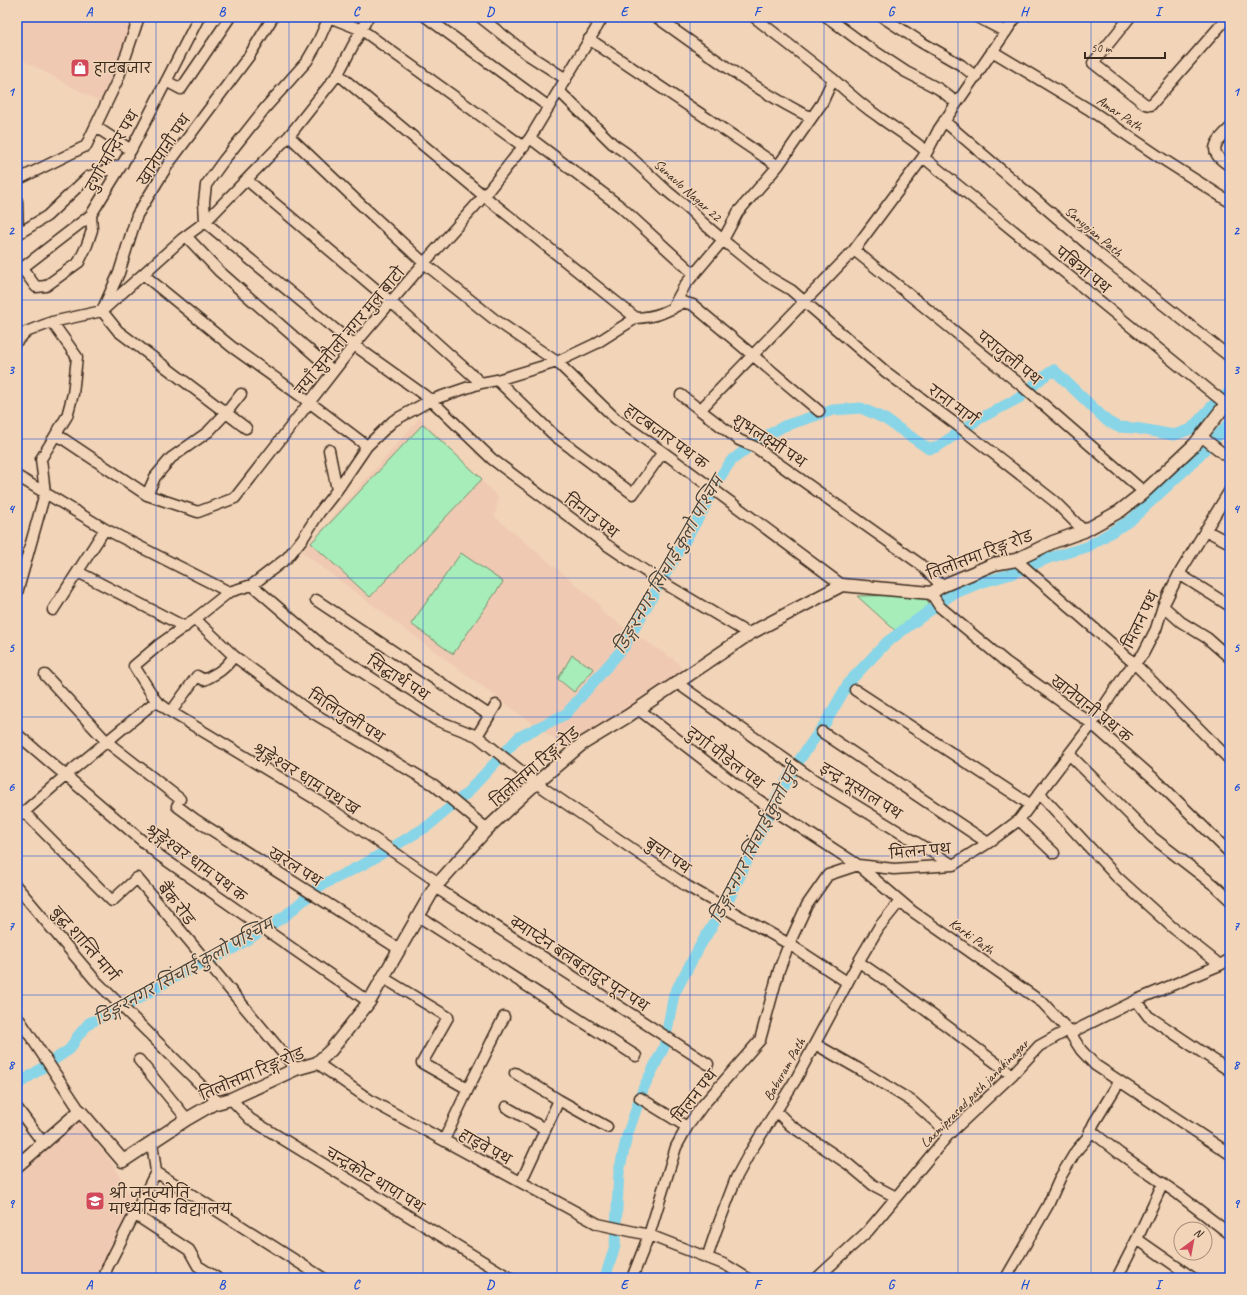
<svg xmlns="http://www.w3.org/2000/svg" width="1247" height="1295" font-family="Caveat,'Playpen Sans Deva',sans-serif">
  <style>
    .built { fill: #efc9b2 }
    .green { fill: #a7edb9; stroke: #718c6c }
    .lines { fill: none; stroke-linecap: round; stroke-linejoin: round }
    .canal { stroke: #88d5e8; stroke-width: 11 }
    .minor-casing { stroke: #3b2a1e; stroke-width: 13 }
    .tertiary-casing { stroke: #3b2a1e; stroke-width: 15 }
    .minor { stroke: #f2d4b8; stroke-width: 10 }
    .tertiary { stroke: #f2d4b8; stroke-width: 12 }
    .grid { fill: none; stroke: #1d4ed8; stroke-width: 1; stroke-opacity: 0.55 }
    .labels { text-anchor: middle; stroke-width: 3; stroke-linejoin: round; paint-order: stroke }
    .poi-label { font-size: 14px; fill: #3b2a1e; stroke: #f2d4b8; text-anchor: start }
    .street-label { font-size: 14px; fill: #3b2a1e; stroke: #f2d4b8 }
    .water-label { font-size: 15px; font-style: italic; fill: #47443c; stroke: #f2d4b8 }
    .neatline { fill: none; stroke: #1d4ed8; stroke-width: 1.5 }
    .grid-label { font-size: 13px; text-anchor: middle; font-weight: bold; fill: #1d4ed8 }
  </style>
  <rect width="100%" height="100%" fill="#f2d4b8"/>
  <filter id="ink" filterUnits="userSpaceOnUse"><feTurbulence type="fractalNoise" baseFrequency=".025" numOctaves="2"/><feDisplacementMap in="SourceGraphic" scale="8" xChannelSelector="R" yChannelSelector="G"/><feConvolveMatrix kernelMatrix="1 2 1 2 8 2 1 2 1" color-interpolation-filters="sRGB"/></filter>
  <g filter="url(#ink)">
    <!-- built -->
    <path class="built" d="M25,17H139L106,105L17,57V34Z
      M420,418L498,497L495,517L598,603L603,613L676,661L682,670L647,696L568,749L441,656L302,552Z
      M79,1120L115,1167L136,1209L105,1278H17V1169L65,1124Z"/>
    <!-- green -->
    <path class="green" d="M423,424L482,479L370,597L311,543Z
      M461,553L503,582L453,654L411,624Z
      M925,595L931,609L898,633L857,596Z
      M572,655L594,669L574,692L558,679Z"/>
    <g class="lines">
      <!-- canal -->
      <path class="canal" d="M17,1085L70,1049L77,1037L89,1023L131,1003L173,978L234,948L285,916L320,886L366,863L428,826L466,794L519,737L566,714L624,647L654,593L702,512L716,483L731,461L757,441L784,426L833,410L861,408L885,419L929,449L937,447L979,419L1019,398L1043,377L1054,370L1107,421L1118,427L1135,428L1174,435L1191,429L1214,404L1230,392
        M605,1278L615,1246L619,1172L627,1136L643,1089L664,1047L674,994L701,944L730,897L779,793L802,756L826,722L849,682L887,642L951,595L980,583L1011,574L1049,558L1087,547L1131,520L1188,467L1230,423"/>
      <defs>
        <path id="minor" d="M329,17L318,42L307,61L266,107L224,160L206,185L204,202L205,222L354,345L431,400L492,459L607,545L657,579L749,634
          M329,17L362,30L524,147
          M426,17L549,107
          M480,17L527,54L566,79
          M590,17L599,23
          M656,17C706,52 756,91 810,117
          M754,17L833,79C847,92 863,106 879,117C895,129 912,138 927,152
          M827,17L865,45L906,72L939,89L957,103
          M885,17L884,18L921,42L961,65L976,77
          M977,17L1006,32
          M1130,17L1093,63L1145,104L1151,105L1227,18
          M589,39L778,166
          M992,51L1090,110L1161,158L1230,202
          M338,74L484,196L636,318
          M166,81L181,89L230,17
          M559,91L613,144L626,153L667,191L690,210L703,223L730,246L767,276L791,290L886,372L957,425L1054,501L1084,531
          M944,121L1099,254L1230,357
          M96,127L131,150
          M1230,128C1224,134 1210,146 1217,155C1220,160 1226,163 1230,166
          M289,136L355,199L424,263L494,319L557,362L616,419L663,452L842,585
          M530,138L621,207L694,274
          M923,157L1226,404
          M17,180L86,146L118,79L139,17
          M247,180L391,302L481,383
          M17,201L18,234L47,216L88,177L123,164
          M186,236L219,271L333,371
          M854,250L1021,385L1144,492
          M22,268L36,287L46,286L79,262L87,245L92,230L91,215
          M17,272L91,215L131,150L199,17
          M144,275L232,347L309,402L367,446
          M672,309L685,285L723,240L738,212L778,166L822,103L833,79
          M636,318C656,317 667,312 683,302L693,305L819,411
          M17,341L26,332L52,322L102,311L182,239L205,222L289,136L338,74L368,17
          M497,380L555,436L633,494L663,452
          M681,395L700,410
          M246,428L118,331L102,311L119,273L137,215L169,163L249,56L273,17
          M56,434L147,495L198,512L235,498L354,345L424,263L484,196L530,138L603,17
          M1201,436L1230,459
          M329,450L337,490
          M17,476L105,529L229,592
          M147,495L155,477L171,458L208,432L226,413L241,394
          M1205,530L1230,543
          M1016,560L1135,664L1230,760
          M78,572L185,627
          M1179,574L1230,606
          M252,585L324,647L436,720L477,736L536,783L685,885L789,944L847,982
          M942,586L920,564L755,447L739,440L700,410L854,250L927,152L939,129L1016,17
          M17,593L45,493L41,459L67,416L73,394L77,357L52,322
          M931,593L940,607L1006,662L1092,724L1159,783L1230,853
          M316,600L489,715
          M1163,606L1181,622L1207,638L1230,658
          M53,610L105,529
          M195,619L234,656L308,710L434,785L487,829
          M45,675L107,742L180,799
          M677,683L813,779L953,865
          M855,690L1031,805
          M638,709L743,790L858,865L912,911L1043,1003L1068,1030
          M171,712L197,676L204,680C218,673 225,669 234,656
          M822,732L988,843
          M17,734L160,856L369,1002
          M477,736L496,705
          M1069,754L1152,837L1214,885L1230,900
          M1040,794L1117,877L1172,927L1220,965
          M177,806L196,820L399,949
          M24,812L112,901L137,878L296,1069
          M17,816L24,812L65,776L156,701
          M1019,820L1054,853
          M439,883L322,803L171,712L156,701L134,666L160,644L195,619L229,592L252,585L287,558L303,538L319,513L337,490L367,446L393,421L431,400L481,383L497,380L557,362L595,344L636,318
          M17,887L95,980L218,1102
          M435,887L708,1064
          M418,916L636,1056
          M859,962L891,984L1012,1075
          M382,977L448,1017L422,1063L468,1089
          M1136,1000L1148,1016L1230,1071
          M17,1016L80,1111
          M1070,1033L1081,1050L1095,1065L1230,1154
          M815,1044L859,1069L913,1102L949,1134
          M139,1060L187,1119
          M317,1063L373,1102L598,1224L649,1235L726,1265L747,1278
          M515,1073L559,1100
          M640,1098L687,1127
          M231,1099L250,1119L510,1278
          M506,1107L545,1129
          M17,1108L43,1143
          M776,1111L790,1125L848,1164L873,1185L896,1197
          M1090,1130L1119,1153L1178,1194L1230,1234
          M444,1140L468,1089L504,1017
          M156,1172L323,1278
          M521,1182L559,1100L607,1127
          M134,1214L189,1250L198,1266L217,1278
          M1137,1239L1193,1278
          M707,1258L716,1231L736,1178L749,1154L796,1079L860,959L879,927L900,901
          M104,1278L107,1268L156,1172L152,1142
          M632,1278L649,1235L676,1147L687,1127L703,1105L760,1040L779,970L789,944L807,905L828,875L858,865L894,869L953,865L988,843L1019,820L1092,724L1126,673L1143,654L1156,629L1163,606L1179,574L1230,490
          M817,1278L868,1231L949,1134L1012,1075L1039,1046L1068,1030L1070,1033L1139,999L1220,965L1230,959
          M1006,1278L1048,1205L1061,1176L1076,1151L1087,1138L1094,1123L1119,1082
          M1117,1278L1137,1239L1163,1183"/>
        <path id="tertiary" d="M17,1166L80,1111L123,1161L187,1119L213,1104L231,1099L296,1069L317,1063L331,1050L369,1002L435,887L487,829L511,806L536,783L582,744L628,716L749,634L842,585L931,593L942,586L994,564L1016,560L1053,542L1084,531L1120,511L1144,492L1195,444L1226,404L1230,402"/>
      </defs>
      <!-- minor casing -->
      <use href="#minor" class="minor-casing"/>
      <!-- tertiary casing -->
      <use href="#tertiary" class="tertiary-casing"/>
      <!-- minor -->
      <use href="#minor" class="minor"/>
      <!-- tertiary -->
      <use href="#tertiary" class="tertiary"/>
    </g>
  </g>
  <!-- grid -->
  <path class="grid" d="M156,17V1278M289,17V1278M423,17V1278M557,17V1278M690,17V1278M824,17V1278M958,17V1278M1091,17V1278M17,161H1230M17,300H1230M17,439H1230M17,578H1230M17,717H1230M17,856H1230M17,995H1230M17,1134H1230"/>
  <!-- icons -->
  <defs>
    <symbol id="shop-square" viewBox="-11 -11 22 22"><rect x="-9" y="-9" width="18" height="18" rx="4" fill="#d1495b" stroke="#f2d4b8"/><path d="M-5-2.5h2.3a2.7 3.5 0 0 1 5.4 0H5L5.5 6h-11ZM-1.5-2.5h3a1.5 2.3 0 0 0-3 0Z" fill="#fff"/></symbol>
    <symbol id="school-square" viewBox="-11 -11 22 22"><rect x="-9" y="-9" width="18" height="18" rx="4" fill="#d1495b" stroke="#f2d4b8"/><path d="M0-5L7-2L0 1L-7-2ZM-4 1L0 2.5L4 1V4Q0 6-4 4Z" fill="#fff"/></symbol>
  </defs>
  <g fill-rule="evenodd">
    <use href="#shop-square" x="69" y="57" width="22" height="22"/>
    <use href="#school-square" x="84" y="1190" width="22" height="22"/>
  </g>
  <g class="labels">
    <!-- poi labels -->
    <g class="poi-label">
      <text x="94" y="73">हाटबजार</text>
      <text x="109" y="1198">श्री जनज्योति<tspan x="109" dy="16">माध्यमिक विद्यालय</tspan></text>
    </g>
    <!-- street labels -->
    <g class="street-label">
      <text transform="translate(1120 113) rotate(34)" y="5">Amar Path</text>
      <text transform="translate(164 150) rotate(-56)" y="5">खानेपानी पथ</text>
      <text transform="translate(112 151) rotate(-60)" y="5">दुर्गा मन्दिर पथ</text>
      <text transform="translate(688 190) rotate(42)" y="5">Sunaulo Nagar 22</text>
      <text transform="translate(1094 231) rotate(40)" y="5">Sanyojan Path</text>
      <text transform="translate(1083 270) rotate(39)" y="5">पबित्रा पथ</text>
      <text transform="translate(350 331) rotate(-50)" y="5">नयाँ सुनौलो नगर मुल बाटो</text>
      <text transform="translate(1009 358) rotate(39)" y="5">पराजुली पथ</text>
      <text transform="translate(953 405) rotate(37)" y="5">राना मार्ग</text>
      <text transform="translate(666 437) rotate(36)" y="5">हाटबजार पथ क</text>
      <text transform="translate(769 441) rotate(33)" y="5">शुभलक्ष्मी पथ</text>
      <text transform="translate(591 516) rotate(37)" y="5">तिनाउ पथ</text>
      <text transform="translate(980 555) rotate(-21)" y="5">तिलोत्तमा रिङ्ग रोड</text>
      <text transform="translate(1141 620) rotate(-64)" y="5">मिलन पथ</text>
      <text transform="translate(398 678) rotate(33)" y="5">सिद्धार्थ पथ</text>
      <text transform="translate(1091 709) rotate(38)" y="5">खानेपानी पथ क</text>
      <text transform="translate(346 716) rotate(32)" y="5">मिलिजुली पथ</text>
      <text transform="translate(725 758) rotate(37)" y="5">दुर्गा पौडेल पथ</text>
      <text transform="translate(535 767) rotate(-41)" y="5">तिलोत्तमा रिङ्ग रोड</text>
      <text transform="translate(306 779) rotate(32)" y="5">श्रृङ्गेश्वर धाम पथ ख</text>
      <text transform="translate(861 791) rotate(32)" y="5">इन्द्र भूसाल पथ</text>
      <text transform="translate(920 851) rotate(-5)" y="5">मिलन पथ</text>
      <text transform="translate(668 856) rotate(34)" y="5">बुचा पथ</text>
      <text transform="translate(196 863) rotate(36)" y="5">श्रृङ्गेश्वर धाम पथ क</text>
      <text transform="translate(295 867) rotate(32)" y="5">खरेल पथ</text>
      <text transform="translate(176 904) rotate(51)" y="5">बैंक रोड</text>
      <text transform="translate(972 936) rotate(36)" y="5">Karki Path</text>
      <text transform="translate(85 944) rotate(49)" y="5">बुद्ध शान्ति मार्ग</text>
      <text transform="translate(579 964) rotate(33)" y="5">क्याप्टेन बलबहादुर पून पथ</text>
      <text transform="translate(784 1069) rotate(-60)" y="5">Baburam Path</text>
      <text transform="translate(252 1074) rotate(-23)" y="5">तिलोत्तमा रिङ्ग रोड</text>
      <text transform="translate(974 1093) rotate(-45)" y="5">Laxmiprasad path janakinagar</text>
      <text transform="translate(695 1096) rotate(-52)" y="5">मिलन पथ</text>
      <text transform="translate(485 1147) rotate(29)" y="5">हाइवे पथ</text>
      <text transform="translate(375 1180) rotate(31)" y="5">चन्द्रकोट थापा पथ</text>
    </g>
    <!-- water labels -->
    <g class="water-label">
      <text transform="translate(669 565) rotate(-60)" y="5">डिङ्गरनगर सिंचाई कुलो पश्चिम</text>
      <text transform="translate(755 844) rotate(-63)" y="5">डिङ्गरनगर सिंचाई कुलो पुर्व</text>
      <text transform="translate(184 972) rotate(-29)" y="5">डिङ्गरनगर सिंचाई कुलो पश्चिम</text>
    </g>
  </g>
  <!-- margin -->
  <rect width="1247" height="1295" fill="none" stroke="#f2d4b8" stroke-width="44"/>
  <!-- north arrow -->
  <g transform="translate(1193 1241) rotate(32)"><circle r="19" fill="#f2d4b8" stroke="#a9907a"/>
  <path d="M0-3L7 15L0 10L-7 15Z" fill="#d1495b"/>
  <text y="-6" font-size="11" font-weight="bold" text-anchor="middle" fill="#3b2a1e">N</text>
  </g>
  <!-- scale -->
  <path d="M1085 52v6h80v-6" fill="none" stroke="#3b2a1e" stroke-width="2"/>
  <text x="1091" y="52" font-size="12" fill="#3b2a1e" stroke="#f2d4b8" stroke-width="3" paint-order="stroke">50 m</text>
  <rect x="22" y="22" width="1203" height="1251" class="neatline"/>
  <g class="grid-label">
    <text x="89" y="16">A</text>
    <text x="222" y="16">B</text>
    <text x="356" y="16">C</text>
    <text x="490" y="16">D</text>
    <text x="624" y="16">E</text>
    <text x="757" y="16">F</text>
    <text x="891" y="16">G</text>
    <text x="1024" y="16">H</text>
    <text x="1158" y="16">I</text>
    <text x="11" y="96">1</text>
    <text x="1236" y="96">1</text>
    <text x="11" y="235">2</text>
    <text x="1236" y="235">2</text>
    <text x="11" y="374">3</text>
    <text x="1236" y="374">3</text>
    <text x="11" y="513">4</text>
    <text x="1236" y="513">4</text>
    <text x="11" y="652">5</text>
    <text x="1236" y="652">5</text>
    <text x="11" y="791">6</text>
    <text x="1236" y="791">6</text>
    <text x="11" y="930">7</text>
    <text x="1236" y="930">7</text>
    <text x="11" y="1069">8</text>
    <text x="1236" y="1069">8</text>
    <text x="11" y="1208">9</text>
    <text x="1236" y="1208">9</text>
    <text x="89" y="1289">A</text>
    <text x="222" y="1289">B</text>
    <text x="356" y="1289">C</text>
    <text x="490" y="1289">D</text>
    <text x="624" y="1289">E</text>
    <text x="757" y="1289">F</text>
    <text x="891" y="1289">G</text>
    <text x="1024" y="1289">H</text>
    <text x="1158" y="1289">I</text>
  </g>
</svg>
